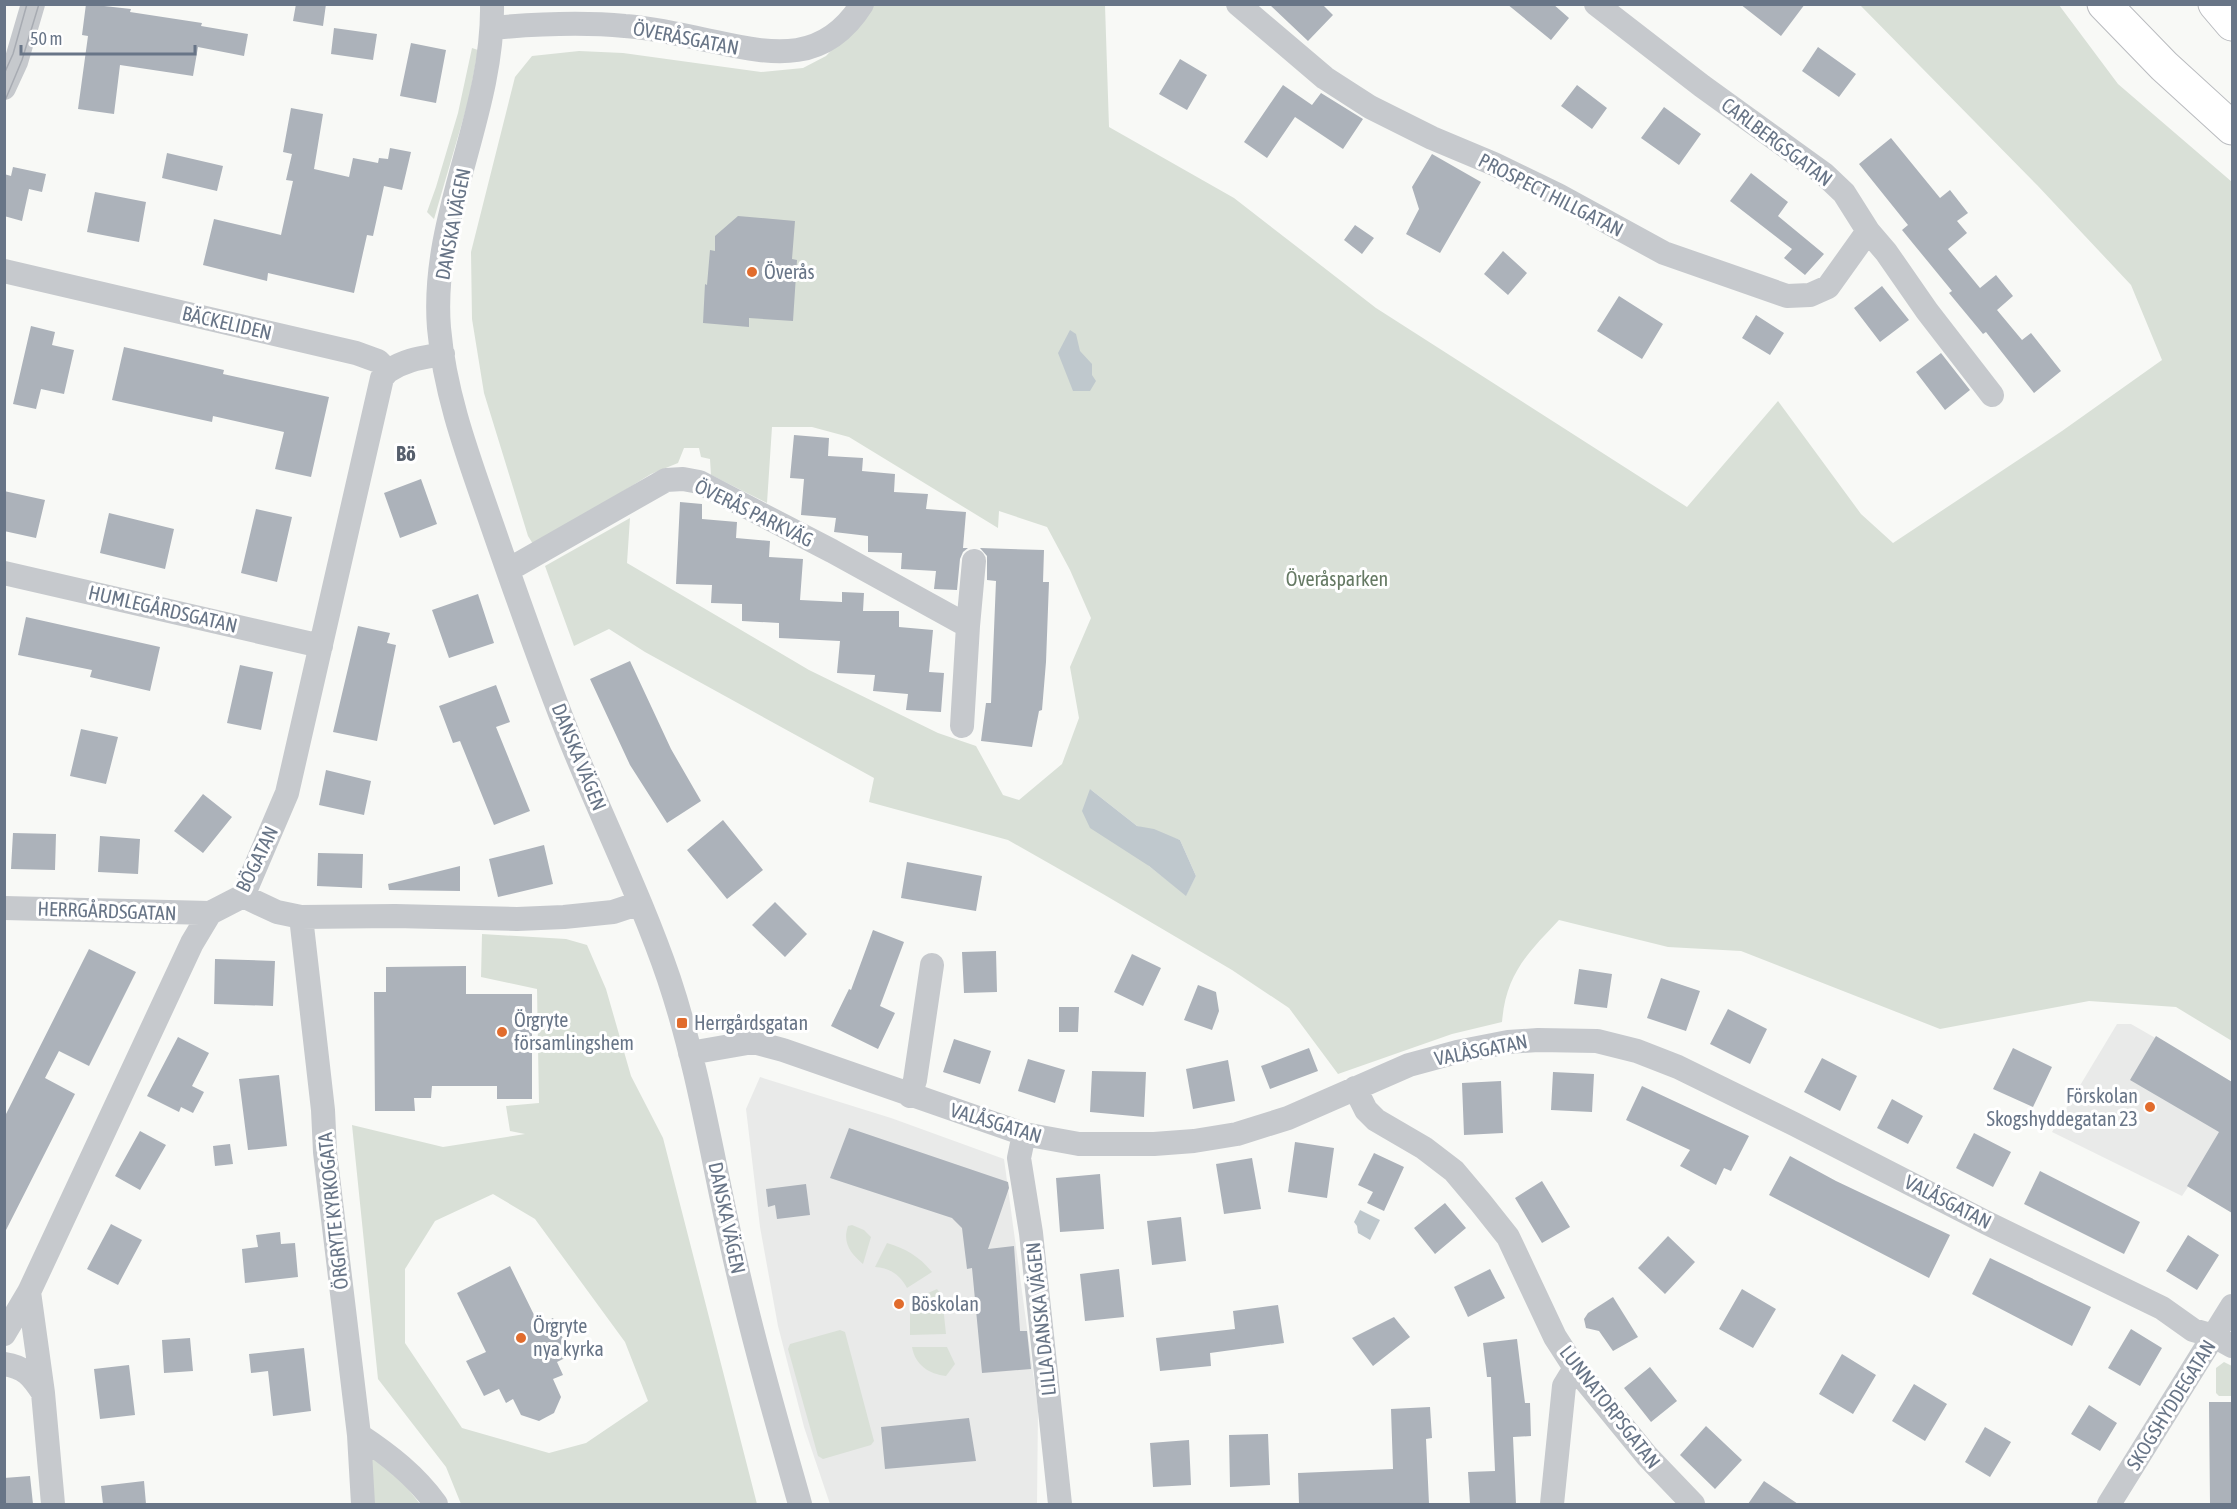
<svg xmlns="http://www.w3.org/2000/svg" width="2237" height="1509" font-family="'Asap Condensed',sans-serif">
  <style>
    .built { fill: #e9eae9 }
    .green { fill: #d9e0d7; fill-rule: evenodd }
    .water { fill: #bfc8cd }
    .building { fill: #acb2ba }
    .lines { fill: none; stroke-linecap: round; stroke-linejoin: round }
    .highway-casing { stroke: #b9bbbf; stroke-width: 35 }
    .minor { stroke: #c6c9cd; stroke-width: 24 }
    .highway { stroke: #fff; stroke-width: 33 }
    .tram { stroke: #a7abb2; stroke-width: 1.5 }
    .poi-dot { fill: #e16c2d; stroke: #fff; stroke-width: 2 }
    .labels { text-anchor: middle; stroke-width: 6; stroke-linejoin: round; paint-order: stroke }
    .street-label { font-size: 20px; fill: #687587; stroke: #fff }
    .poi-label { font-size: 20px; fill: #687587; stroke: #fff; text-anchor: start }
    .park-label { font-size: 20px; fill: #657963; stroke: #fff }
    .neighbourhood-label { font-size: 21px; font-weight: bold; fill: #565f6c; stroke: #fff }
  </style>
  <rect width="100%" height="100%" fill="#f8f9f6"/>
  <!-- built -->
  <path class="built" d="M2117,1024H2131L2232,1082V1207L2230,1211L2188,1187L2182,1196L2052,1132Z
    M760,1077L891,1118L1004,1159L1038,1409L1037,1504H830L804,1427L778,1326L760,1227L746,1109Z"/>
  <!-- green -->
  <path class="green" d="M865,5H1105L1109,127L1234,198L1376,308L1687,507L1778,401L1861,514L1893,543L2062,431L2162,360L2131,285L2037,185L1860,5H2059L2118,84L2232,182V1041L2176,1007L2089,1001L1940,1029L1741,951L1668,947L1559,920C1527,954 1506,974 1502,1022L1452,1034L1338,1074L1289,1008L1232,970L1103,894L1008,840L869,802L874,778L645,652L609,629L574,646L545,566L630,518L627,563L809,670L938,733L976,746L1003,795L1019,800L1062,764L1079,718L1070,667L1091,618L1070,570L1047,527L999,511L998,528L849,437L812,427H772L767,503L711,475L710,459L701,457L699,448H684L678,463L651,474L541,542L533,544L528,536L484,393L472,319L471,252L515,77L532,56L579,51L623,53L761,72L803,68L826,56L847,34ZM1090,789L1137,826L1180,840L1196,876L1186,895L1149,866Z
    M472,48L478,50L469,99L434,219L427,212L436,187L458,113Z
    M482,934L566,939L587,945L606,989L631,1076L663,1138L757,1504H461L446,1467L378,1379L352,1125L443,1147L525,1134L510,1131L506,1106L539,1103L537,989L481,977ZM493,1194L535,1219L625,1342L648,1401L586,1443L549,1453L462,1428L405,1343V1269L435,1221Z
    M852,1225L864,1230L871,1237L863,1264C851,1254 842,1243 848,1226Z
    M887,1243C906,1249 919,1256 932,1272L907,1288C900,1275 890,1268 875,1267Z
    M937,1289L942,1296L946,1334L910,1335V1301Z
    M840,1330L845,1332L874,1441L871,1445L823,1459L818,1456L788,1349L790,1344Z
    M912,1347H947L955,1364L946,1376C929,1374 915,1365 912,1347Z
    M2224,1362L2232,1366V1396H2219L2216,1393V1368Z
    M376,1458L405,1485L420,1504H370L371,1460Z"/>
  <!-- water -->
  <path class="water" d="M1070,330L1076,334L1080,351L1092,364V375L1096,381L1090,391H1073L1058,353Z
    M1090,789L1137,826L1154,829L1180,840L1196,876L1186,896L1149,866L1090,828L1082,811Z
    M1360,1210L1380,1220L1370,1240L1358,1233L1357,1226L1354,1222Z"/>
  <!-- building -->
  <path class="building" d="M86,4L131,9L130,12L202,23L201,26L248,34L244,56L198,47L193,76L120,65L114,114L78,109L88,36L82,35Z
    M296,4H326L323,26L293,21Z
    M1269,4H1322L1333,15L1308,41Z
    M1507,4H1553L1569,18L1551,40Z
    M1740,4H1805L1781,36Z
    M334,28L377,34L373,60L331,54Z
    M411,43L446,50L436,103L400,96Z
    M1818,47L1856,74L1839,97L1802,71Z
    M1180,59L1207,75L1187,110L1159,94Z
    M1283,85L1312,105L1321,93L1363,119L1343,149L1295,117L1267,158L1244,142Z
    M1577,85L1607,108L1592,129L1561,106Z
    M1664,107L1701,134L1679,165L1641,138Z
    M291,108L323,114L314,169L349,177L353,158L378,163L379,158L388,159L390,148L411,152L402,190L384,186L373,236L367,235L354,293L268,273L267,281L203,265L214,219L281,235L293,181L286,180L292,154L283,152Z
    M1891,138L1940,198L1950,190L1968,213L1957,221L1967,233L1948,249L1980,288L1996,275L2013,296L1997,310L2022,340L2031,333L2061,371L2034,393L1986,332L1983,334L1949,293L1952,291L1902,230L1908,225L1859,164Z
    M167,153L223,166L217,191L162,178Z
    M1432,154L1481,182L1440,253L1406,234L1419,209L1412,187Z
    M13,167L46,174L42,192L29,189L22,221L4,216V174L11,176Z
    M1751,173L1788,202L1778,216L1824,254L1805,275L1784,258L1792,249L1730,201Z
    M95,192L146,202L139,242L87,232Z
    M738,216L795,221L792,259L797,260L793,321L749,318V327L703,323L705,284L707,285L710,250L715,251V236Z
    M1355,225L1374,238L1362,254L1344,240Z
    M1503,251L1527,273L1508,295L1484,274Z
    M1882,286L1909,320L1880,342L1854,308Z
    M1619,296L1663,324L1642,359L1597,331Z
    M1756,315L1784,333L1770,355L1742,338Z
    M31,326L55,332L52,345L74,350L64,394L41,389L36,409L13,404Z
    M124,347L224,370L223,374L329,397L311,477L275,469L284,432L213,416L212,422L112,400Z
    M1941,353L1970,390L1945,410L1916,372Z
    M794,435L829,438L828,456L863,458L862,471L895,474L894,492L928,494L926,509L966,512L963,548H968L963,552L960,559L957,590L934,589L936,571L901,569L902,553L868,552V536L834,532L836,518L801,515L804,479L790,478Z
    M421,479L437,524L400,538L384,493Z
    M4,491L45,500L36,538L4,531Z
    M680,502L702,504V519L737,522L736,538L770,541L769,557L803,559L800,600L842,602V592L864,593L863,611H899V627L933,630L929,672L944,673L941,712L906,710L908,694L873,691L875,675L837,673L840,641L779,638V623L742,621V604L711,603L712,585L676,584Z
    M256,509L292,517L277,582L241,573Z
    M109,513L174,529L165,569L100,553Z
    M980,548L1044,550L1043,582H1049L1046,662L1042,710L1039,711L1032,747L981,741L986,703H991L996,581L987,580V556Z
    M478,594L494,643L449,658L432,610Z
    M26,617L160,647L150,691L90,677L92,670L18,655Z
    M358,626L390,633L387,643L396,645L377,741L333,732Z
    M630,661L671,749L701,801L667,823L630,765L590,679Z
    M240,665L273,672L261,730L227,723Z
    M496,685L510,722L496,727L530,811L494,825L460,741L453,743L439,706Z
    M81,729L118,737L106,784L70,776Z
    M326,770L371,781L364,815L319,805Z
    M203,794L232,817L203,853L174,831Z
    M723,820L763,870L727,899L687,850Z
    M13,833L56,834L55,870L11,869Z
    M100,836L140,839L138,874L98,872Z
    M544,845L553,884L498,897L489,859Z
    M318,853L363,854L362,888L317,886Z
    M907,862L982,876L976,911L901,898Z
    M460,866V891L389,890L388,884Z
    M775,902L807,934L785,957L752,925Z
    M873,930L904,942L880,1006L895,1013L878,1049L831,1026L849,989L851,990Z
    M89,949L136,972L89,1066L59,1051L45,1078L75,1094L4,1234V1118Z
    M996,951L997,992L964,993L962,952Z
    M1132,954L1161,968L1143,1006L1114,992Z
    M215,959L275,961L273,1006L214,1004Z
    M466,966V994H532V1099H497V1086H432L431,1098H414L415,1111H375L374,992H386V967Z
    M1579,969L1612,974L1607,1008L1574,1004Z
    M1661,978L1700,991L1686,1031L1647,1018Z
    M1198,985L1216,992L1219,1011L1212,1030L1184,1020Z
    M1059,1007H1079L1078,1032H1059Z
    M1728,1009L1767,1029L1750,1064L1710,1044Z
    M2156,1036L2232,1082V1213L2187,1186L2219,1132L2130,1080Z
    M178,1037L209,1053L192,1086L204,1092L193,1113L181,1107L179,1112L147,1096Z
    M954,1039L991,1051L980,1084L943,1072Z
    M1309,1048L1318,1071L1270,1089L1261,1066Z
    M2013,1048L2052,1067L2033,1107L1993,1089Z
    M1822,1058L1857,1076L1840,1111L1804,1092Z
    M1028,1059L1065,1070L1055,1103L1018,1091Z
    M1228,1060L1235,1101L1193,1109L1186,1069Z
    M1092,1071L1146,1072L1144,1117L1090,1112Z
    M1553,1072L1594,1074L1592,1112L1551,1110Z
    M279,1075L287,1146L248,1150L239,1079Z
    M1501,1081L1503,1133L1464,1135L1462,1083Z
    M1642,1086L1749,1136L1731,1171L1724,1168L1716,1185L1680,1166L1690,1150L1626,1120Z
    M1892,1099L1923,1116L1908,1144L1877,1128Z
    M849,1128L1008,1182L1009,1188L988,1249L1014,1246L1020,1331H1027L1031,1369L982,1373L972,1268L967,1269L962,1228L952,1218L830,1178Z
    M140,1131L166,1145L140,1190L115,1176Z
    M1974,1133L2011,1152L1993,1187L1956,1168Z
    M1295,1142L1334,1148L1327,1198L1288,1192Z
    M230,1144L233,1164L215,1166L213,1146Z
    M1374,1153L1404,1167L1384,1211L1367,1203L1373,1192L1358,1185Z
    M1790,1156L1836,1181L1950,1235L1929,1278L1769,1195Z
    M1252,1158L1261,1209L1224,1214L1216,1164Z
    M2040,1171L2140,1222L2124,1254L2024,1204Z
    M1100,1174L1104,1229L1060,1232L1056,1178Z
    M1542,1181L1570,1227L1542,1243L1515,1198Z
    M806,1184L810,1215L777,1219L775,1205L768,1207L766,1189Z
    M1445,1203L1466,1228L1435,1254L1414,1228Z
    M1181,1217L1186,1261L1152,1265L1147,1221Z
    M111,1224L142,1240L118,1285L87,1269Z
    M280,1232L281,1244L295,1243L298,1277L245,1283L242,1249L258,1247L256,1235Z
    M2188,1235L2219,1255L2197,1290L2166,1271Z
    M1668,1236L1695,1262L1665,1294L1638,1268Z
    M1990,1258L2091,1307L2072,1346L1972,1294Z
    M510,1266L539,1325L553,1318L571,1355L557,1362L563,1375L553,1379L561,1397L554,1413L539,1421L521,1415L513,1399L506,1403L499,1389L484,1396L466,1361L486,1352L457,1293Z
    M1119,1269L1124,1317L1085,1321L1080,1274Z
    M1490,1269L1505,1298L1468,1317L1454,1287Z
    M1742,1289L1776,1309L1753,1348L1719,1329Z
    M1613,1297L1638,1337L1613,1351L1599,1331L1586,1328L1584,1319L1588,1313Z
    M1278,1305L1284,1343L1210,1353L1211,1366L1160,1371L1156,1338L1235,1329L1233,1311Z
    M1394,1317L1410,1337L1373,1366L1352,1338Z
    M2131,1329L2162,1348L2140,1386L2108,1368Z
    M190,1338L193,1371L164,1373L162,1340Z
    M1517,1339L1525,1403H1530L1531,1436L1513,1437L1516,1504H1470L1468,1472L1495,1471L1491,1377H1487L1483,1343Z
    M304,1348L311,1411L273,1416L268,1371L251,1373L249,1354Z
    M1842,1354L1876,1375L1853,1414L1819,1394Z
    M129,1365L135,1415L100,1419L94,1369Z
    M1650,1367L1677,1401L1651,1422L1624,1388Z
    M1914,1384L1947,1404L1925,1441L1892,1421Z
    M2209,1402H2232V1504H2210Z
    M2089,1405L2117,1423L2100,1451L2071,1434Z
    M1430,1407L1432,1438L1426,1439L1429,1504H1299L1298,1473L1393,1469L1391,1409Z
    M969,1418L976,1461L885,1469L881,1427Z
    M1706,1426L1742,1460L1715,1489L1680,1455Z
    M1985,1427L2011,1442L1990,1477L1965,1462Z
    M1268,1434L1270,1485L1230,1487L1229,1435Z
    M1189,1440L1191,1485L1153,1487L1150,1443Z
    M30,1476L33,1504H4V1478Z
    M144,1481L146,1504H103L101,1486Z
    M1764,1481L1798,1504H1748Z"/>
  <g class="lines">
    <defs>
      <path id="highway" d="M2104,4L2164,66L2232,128
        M2215,4L2232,24"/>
    </defs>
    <!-- highway casing -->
    <use href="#highway" class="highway-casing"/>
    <!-- minor -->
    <path class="minor" d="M492,4C494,115 430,217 439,328C445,397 470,461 492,525C517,597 542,669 570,739C602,819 641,897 669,979C698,1066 712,1157 732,1246C751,1333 776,1419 800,1504
      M1238,4L1325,78L1370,107L1432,138L1494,164L1558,195L1664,253L1787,296L1810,295L1828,287L1868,231
      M1596,4L1702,86L1824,174L1844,193L1868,231L1886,252L1927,311L1992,395
      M492,28C536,24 582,22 625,26C655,28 686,36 716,42C775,55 825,63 862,4
      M4,88L16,62L33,4
      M4,271L356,353L378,361L388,371C407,359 421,358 443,354
      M508,570L666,480L683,479L699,482L832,551L968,626L962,726
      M4,573L321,646
      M968,626L974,561
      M243,896L277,912L301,917L395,916L517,919L564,917L613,912L640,903
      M4,908L210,913
      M301,917L323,1110L325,1152L359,1435L363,1504
      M690,1053L753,1042L783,1050L1024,1134L1079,1144H1154L1194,1141L1237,1134L1288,1118L1409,1065L1457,1052L1508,1042L1538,1040L1597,1041L1637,1051L1678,1067L1794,1124L1987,1223L2162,1308L2193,1330L2214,1336L2232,1346
      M1355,1088L1366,1110L1376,1120L1424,1148L1454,1171L1481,1203L1508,1237L1555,1337L1575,1368L1647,1456L1693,1504
      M910,1096L915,1080L932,965
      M1024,1134L1019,1158L1031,1233L1060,1504
      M29,1292L43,1393L53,1504
      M4,1334L29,1292L192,943L210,913L243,896L287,793L382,378L388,371
      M4,1364C25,1367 32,1376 43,1393
      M359,1435C389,1455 415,1475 436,1504
      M1552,1504L1564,1386L1575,1368
      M2109,1504L2232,1306"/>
    <!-- highway -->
    <use href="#highway" class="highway"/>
    <!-- tram -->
    <path class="tram" d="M4,74L13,54L27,4
      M4,103L22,60L39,4"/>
  </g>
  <!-- markers -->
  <g class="poi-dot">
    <circle cx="752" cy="272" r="6"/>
    <rect x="676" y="1017" width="12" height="12" rx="3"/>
    <circle cx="502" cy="1032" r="6"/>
    <circle cx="2150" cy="1107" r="6"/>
    <circle cx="899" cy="1304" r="6"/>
    <circle cx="521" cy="1338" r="6"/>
  </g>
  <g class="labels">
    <!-- street labels -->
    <g class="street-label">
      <text transform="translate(686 38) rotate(11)" y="7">ÖVERÅSGATAN</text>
      <text transform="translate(1777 142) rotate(37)" y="7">CARLBERGSGATAN</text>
      <text transform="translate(1551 195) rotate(27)" y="7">PROSPECT HILLGATAN</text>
      <text transform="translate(453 224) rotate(-79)" y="7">DANSKA VÄGEN</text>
      <text transform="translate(227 323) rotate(13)" y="7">BÄCKELIDEN</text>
      <text transform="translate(754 513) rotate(26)" y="7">ÖVERÅS PARKVÄG</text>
      <text transform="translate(163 609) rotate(13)" y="7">HUMLEGÅRDSGATAN</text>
      <text transform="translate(579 757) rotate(68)" y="7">DANSKA VÄGEN</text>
      <text transform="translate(257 859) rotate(-64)" y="7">BÖGATAN</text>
      <text transform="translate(107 911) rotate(2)" y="7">HERRGÅRDSGATAN</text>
      <text transform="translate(1481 1050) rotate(-11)" y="7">VALÅSGATAN</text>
      <text transform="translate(996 1123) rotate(17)" y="7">VALÅSGATAN</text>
      <text transform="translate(1948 1202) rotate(27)" y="7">VALÅSGATAN</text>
      <text transform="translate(333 1211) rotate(-96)" y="7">ÖRGRYTE KYRKOGATA</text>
      <text transform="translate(727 1218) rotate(78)" y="7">DANSKA VÄGEN</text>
      <text transform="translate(1041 1319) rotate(-96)" y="7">LILLA DANSKA VÄGEN</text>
      <text transform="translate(2171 1405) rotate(-58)" y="7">SKOGSHYDDEGATAN</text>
      <text transform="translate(1610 1407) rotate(52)" y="7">LUNNATORPSGATAN</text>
    </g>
    <!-- poi labels -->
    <g class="poi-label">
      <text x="764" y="279">Överås</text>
      <text x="514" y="1027">Örgryte<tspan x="514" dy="23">församlingshem</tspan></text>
      <text x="694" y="1030">Herrgårdsgatan</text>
      <text x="2138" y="1103" text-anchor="end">Förskolan<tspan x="2138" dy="23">Skogshyddegatan 23</tspan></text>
      <text x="911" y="1311">Böskolan</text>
      <text x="533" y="1333">Örgryte<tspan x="533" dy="23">nya kyrka</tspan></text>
    </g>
    <!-- park labels -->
    <g class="park-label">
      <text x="1337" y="586">Överåsparken</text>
    </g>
    <!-- neighbourhood labels -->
    <g class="neighbourhood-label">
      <text x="406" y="461">Bö</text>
    </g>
  </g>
  <!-- border -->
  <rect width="2237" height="1509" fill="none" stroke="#687587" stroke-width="12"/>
  <!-- scale -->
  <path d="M21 45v9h174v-9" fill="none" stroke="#687587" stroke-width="3"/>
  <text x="30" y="45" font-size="18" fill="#687587" stroke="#ffffff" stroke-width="4.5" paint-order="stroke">50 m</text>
</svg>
